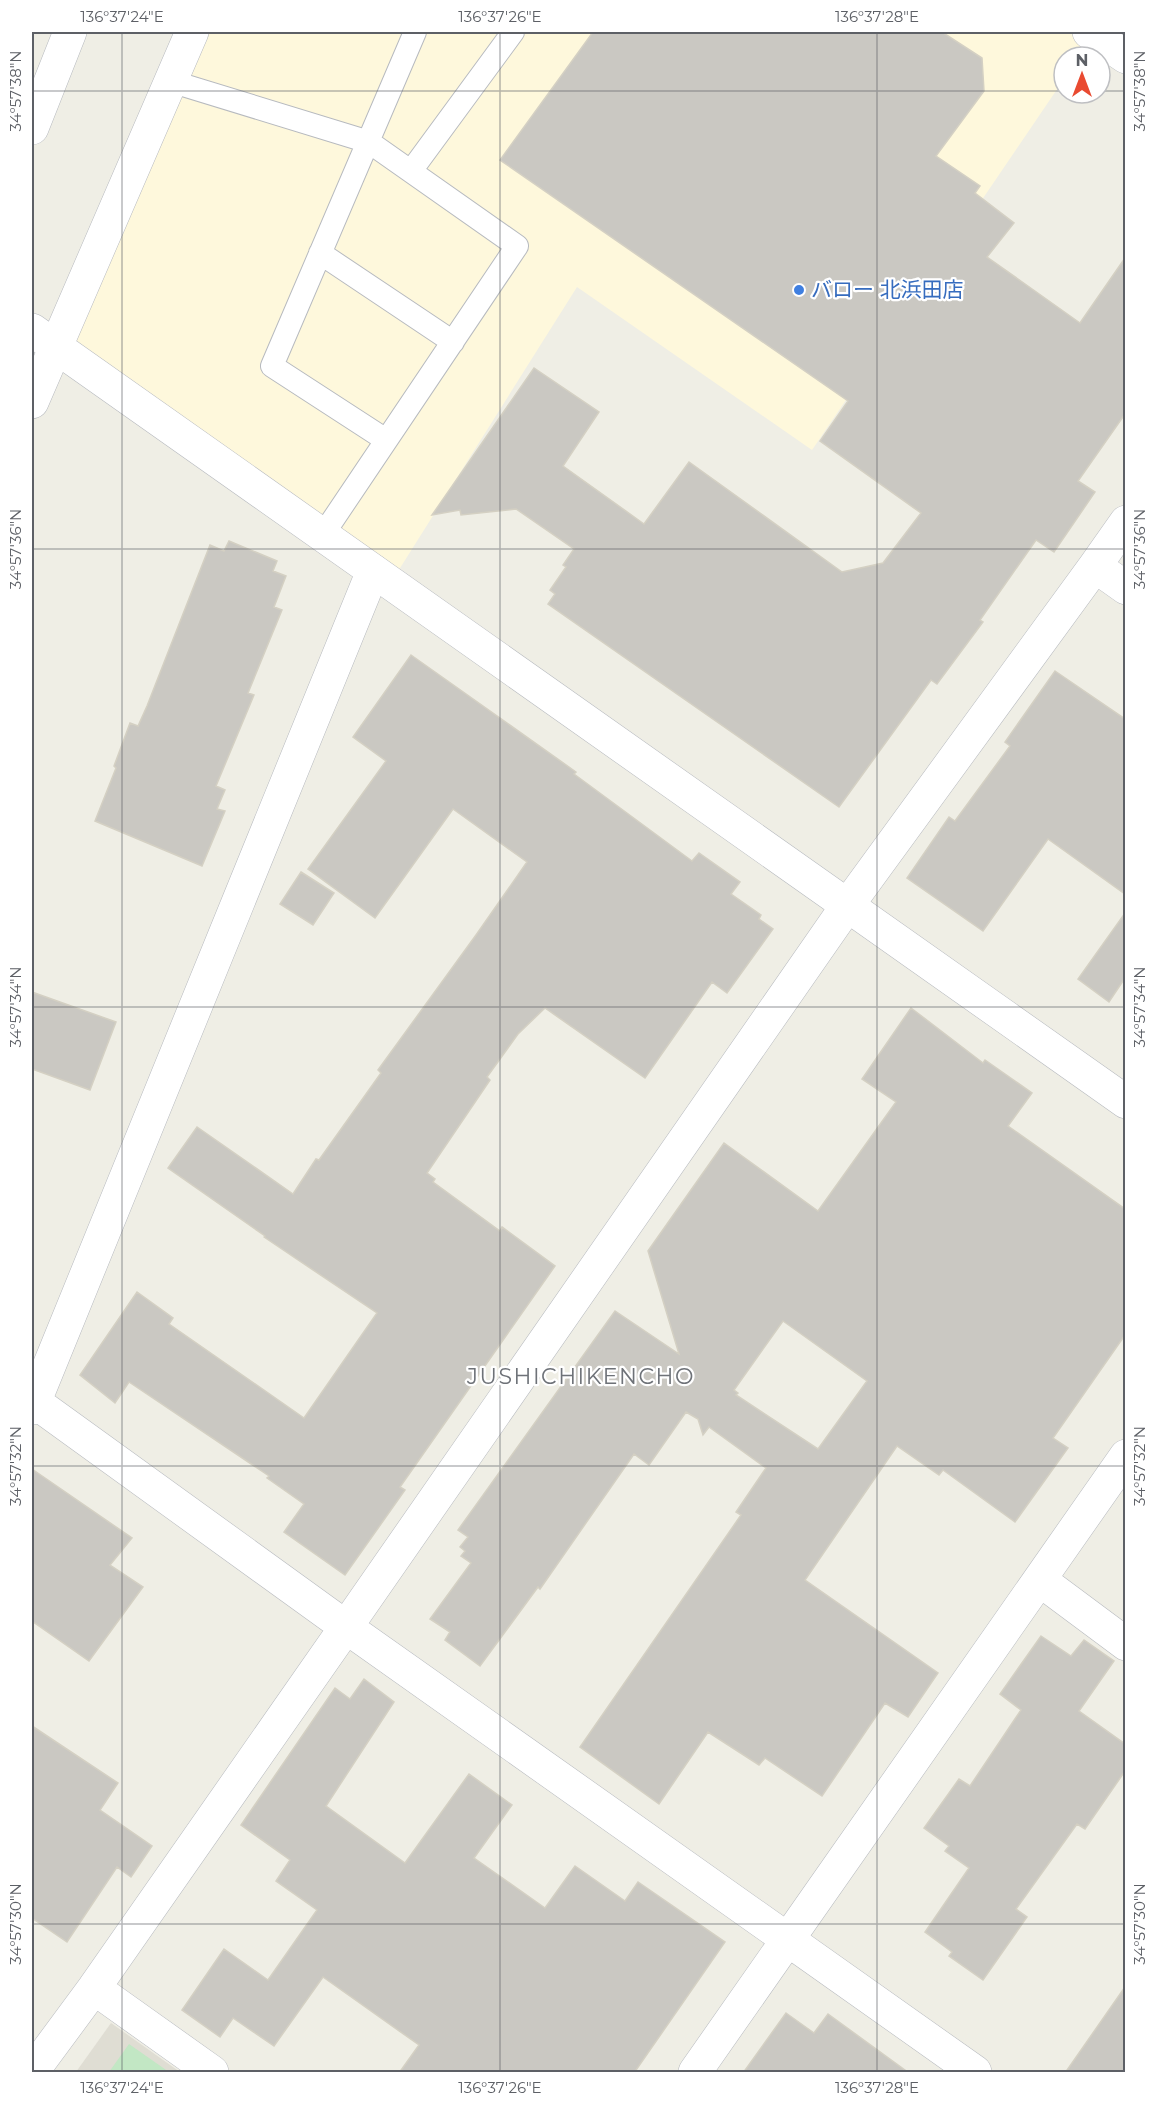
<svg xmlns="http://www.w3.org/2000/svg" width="1157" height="2104" font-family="Montserrat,'Noto Sans JP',sans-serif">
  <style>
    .commercial { fill: #fef8dc }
    .education { fill: #dfddd3 }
    .green { fill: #c2e7c4 }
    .building { fill: #cac8c2; stroke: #d4d0c3; stroke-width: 1.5; fill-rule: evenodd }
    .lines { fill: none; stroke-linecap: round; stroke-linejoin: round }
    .service-casing { stroke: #b7babf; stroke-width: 24 }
    .minor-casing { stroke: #b7babf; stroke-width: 34 }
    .tertiary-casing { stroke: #b7babf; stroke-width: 34 }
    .service { stroke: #fff; stroke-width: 22 }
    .minor { stroke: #fff; stroke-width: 33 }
    .tertiary { stroke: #fff; stroke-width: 33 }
    .ticks { fill: none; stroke: #5d6066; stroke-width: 1.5; stroke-opacity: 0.45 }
    .shop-dot { fill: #3f7fe0; stroke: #fff; stroke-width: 2 }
    .labels { text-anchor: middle; stroke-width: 4.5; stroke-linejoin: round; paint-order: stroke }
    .shop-label { font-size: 21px; fill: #366cbe; stroke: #fff; text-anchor: start }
    .neighbourhood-label { font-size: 22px; letter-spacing: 1.5px; fill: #6e7278; stroke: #fff }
    .neatline { fill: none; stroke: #5d6066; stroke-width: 2 }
    .ticks-label { font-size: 15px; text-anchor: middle; fill: #5d6066 }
  </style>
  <rect width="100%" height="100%" fill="#efeee5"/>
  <!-- commercial -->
  <path class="commercial" d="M192,32H1089L1094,35L1079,57H1064V79L812,450L577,287L390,584L56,348Z"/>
  <!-- education -->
  <path class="education" d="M111,2023L180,2072H76Z"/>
  <!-- green -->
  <path class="green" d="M129,2044L169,2072H109Z"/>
  <!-- building -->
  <path class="building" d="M593,32H942L982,58L984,91L936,156L980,186L975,193L1014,223L987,257L1080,323L1125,258V414L1078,481L1095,492L1054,552L1036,540L980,620L983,622L937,684L931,680L839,807L548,604L555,594L550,590L566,567L563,565L574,549L516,509L461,515L460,510L432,515L534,368L599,412L563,466L644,524L689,462L842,572L883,563L921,513L820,441L848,401L500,160Z
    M229,541L277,561L273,571L286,576L274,607L282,610L248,693L254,695L216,786L225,790L217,809L225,811L202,866L95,821L116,768L114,766L130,723L138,726L147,706L210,545L224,551Z
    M411,655L576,772L574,774L692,861L699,853L740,882L731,894L761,915L759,919L773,929L727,993L712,982L645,1078L545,1008L518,1034L487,1077L490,1080L427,1173L435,1179L433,1182L500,1231L502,1227L555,1266L400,1487L405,1490L345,1575L284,1532L304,1504L267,1478L269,1476L129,1382L115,1403L80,1375L137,1292L173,1318L169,1324L304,1418L377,1313L264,1237L265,1236L168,1168L197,1127L293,1194L316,1159L319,1160L381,1073L378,1070L476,935L527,862L453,809L375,918L308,869L386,761L353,737Z
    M1055,671L1125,719V894L1048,839L983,931L907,878L949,817L955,821L1010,746L1005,742Z
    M301,872L334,893L313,925L280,904Z
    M1125,913V978L1109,1002L1078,979Z
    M32,992L116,1022L90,1090L32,1069Z
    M911,1008L983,1063L985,1060L1032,1093L1008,1126L1125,1209V1335L1053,1438L1068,1448L1015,1522L943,1470L939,1475L897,1446L805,1580L938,1673L908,1717L885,1703L822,1796L765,1758L759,1765L708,1732L659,1804L580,1747L741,1515L736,1512L766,1468L709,1427L703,1435L698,1419L686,1412L649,1465L634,1454L540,1589L538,1587L480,1666L445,1640L450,1632L430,1619L471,1563L461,1556L465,1551L460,1547L468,1537L458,1530L615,1311L679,1354L648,1251L724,1143L818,1211L896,1102L862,1079ZM783,1321L867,1381L818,1449L736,1395L738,1393L734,1390Z
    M32,1469L132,1538L110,1565L143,1587L89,1661L32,1621Z
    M1041,1636L1071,1656L1084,1640L1114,1661L1079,1711L1125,1744V1771L1085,1829L1077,1824L1016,1909L1027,1917L983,1980L949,1956L952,1952L925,1932L969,1868L945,1851L949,1846L924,1828L959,1779L970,1786L1021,1710L1000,1694Z
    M364,1679L394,1702L326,1806L405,1863L469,1774L512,1805L474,1858L545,1908L575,1866L625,1901L638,1882L725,1942L634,2073H399L419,2045L323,1977L274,2046L233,2018L220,2037L182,2010L224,1949L268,1980L317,1910L276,1881L290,1860L241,1825L335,1688L350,1699Z
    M32,1726L118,1783L100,1810L152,1846L131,1877L117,1867L67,1942L32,1918Z
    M1125,1987V2073H1065Z
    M786,2013L814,2033L828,2014L909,2073H743Z"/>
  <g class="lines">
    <defs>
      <path id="service" d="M170,81L369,142L517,246L322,536
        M411,171L513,32
        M320,253L453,342
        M386,440L272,366L415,32"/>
      <path id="minor" d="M1089,32L1126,57
        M1095,566L1126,588
        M32,1400L346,1627L975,2072
        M32,1408L373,571
        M1040,1580L1126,1644
        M94,1988L212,2072
        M32,2072L94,1988L346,1627L847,906L1095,566L1126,522
        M695,2072L1126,1456"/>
      <path id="tertiary" d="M32,128L70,32
        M32,330L1126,1102
        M32,402L192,32"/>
    </defs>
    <!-- service casing -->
    <use href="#service" class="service-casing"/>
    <!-- minor casing -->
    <use href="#minor" class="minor-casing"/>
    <!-- tertiary casing -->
    <use href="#tertiary" class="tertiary-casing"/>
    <!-- service -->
    <use href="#service" class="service"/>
    <!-- minor -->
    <use href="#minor" class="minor"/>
    <!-- tertiary -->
    <use href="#tertiary" class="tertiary"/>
  </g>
  <!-- ticks -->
  <path class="ticks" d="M122,32V2072M500,32V2072M877,32V2072M32,91H1064M1100,91H1126M32,549H1126M32,1007H1126M32,1466H1126M32,1924H1126"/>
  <!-- markers -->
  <circle class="shop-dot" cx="799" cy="290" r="6"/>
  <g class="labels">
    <!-- shop labels -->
    <g class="shop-label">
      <text x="811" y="297">バロー 北浜田店</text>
    </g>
    <!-- neighbourhood labels -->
    <g class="neighbourhood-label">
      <text x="581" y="1384">JUSHICHIKENCHO</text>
    </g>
  </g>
  <!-- border -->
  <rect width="1157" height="2104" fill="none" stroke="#ffffff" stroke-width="66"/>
  <!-- north arrow -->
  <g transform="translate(1082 75)"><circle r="28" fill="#ffffff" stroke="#bebfc2" stroke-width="1.5"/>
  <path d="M0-4.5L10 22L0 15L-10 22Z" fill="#e94a31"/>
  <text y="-9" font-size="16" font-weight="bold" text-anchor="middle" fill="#5d6066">N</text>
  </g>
  <rect x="33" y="33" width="1091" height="2038" class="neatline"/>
  <g class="ticks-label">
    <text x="122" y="22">136°37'24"E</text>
    <text x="500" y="22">136°37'26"E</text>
    <text x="877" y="22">136°37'28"E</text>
    <text transform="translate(16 91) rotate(-90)" y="5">34°57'38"N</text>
    <text transform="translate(1140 91) rotate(-90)" y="5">34°57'38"N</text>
    <text transform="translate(16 549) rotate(-90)" y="5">34°57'36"N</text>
    <text transform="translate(1140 549) rotate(-90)" y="5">34°57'36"N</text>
    <text transform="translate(16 1007) rotate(-90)" y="5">34°57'34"N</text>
    <text transform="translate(1140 1007) rotate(-90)" y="5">34°57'34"N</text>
    <text transform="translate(16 1466) rotate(-90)" y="5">34°57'32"N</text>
    <text transform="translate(1140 1466) rotate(-90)" y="5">34°57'32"N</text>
    <text transform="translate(16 1924) rotate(-90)" y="5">34°57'30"N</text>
    <text transform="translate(1140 1924) rotate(-90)" y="5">34°57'30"N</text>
    <text x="122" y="2093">136°37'24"E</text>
    <text x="500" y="2093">136°37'26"E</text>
    <text x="877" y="2093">136°37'28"E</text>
  </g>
</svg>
